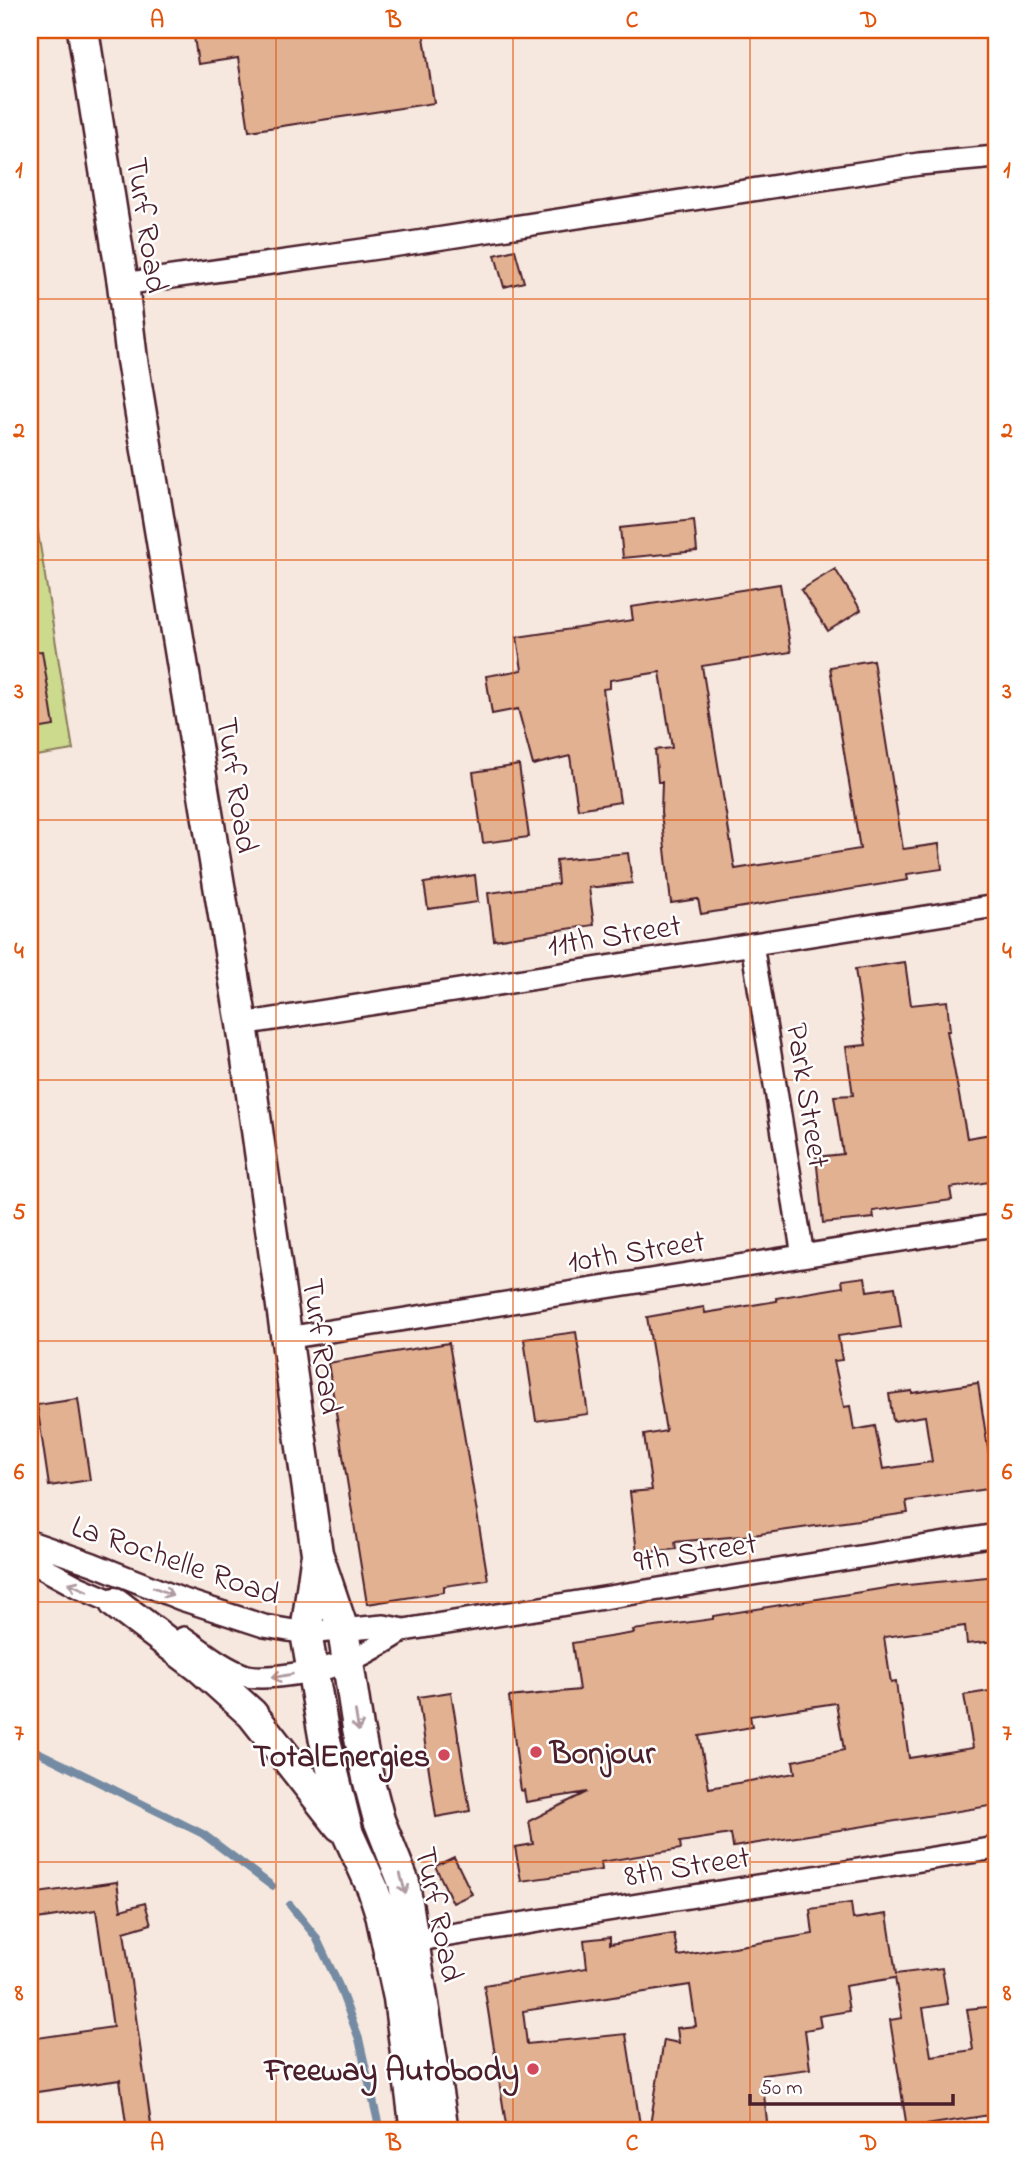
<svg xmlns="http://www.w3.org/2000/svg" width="1026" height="2161" font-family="'Indie Flower',sans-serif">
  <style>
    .green { fill: #ccda8e; stroke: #8b7c5c; stroke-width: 2 }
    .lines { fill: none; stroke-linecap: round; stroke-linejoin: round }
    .stream { stroke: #758ba3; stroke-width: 8 }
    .building { fill: #e1b192; stroke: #4a1f2b; stroke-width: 2; fill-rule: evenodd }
    .street-casing { stroke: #4a1f2b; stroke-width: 26 }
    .secondary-casing { stroke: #4a1f2b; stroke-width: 35 }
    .street { stroke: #fff; stroke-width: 21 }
    .secondary { stroke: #fff; stroke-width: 30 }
    .oneway { stroke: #ae9aa0 }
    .grid { fill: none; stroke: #e0560e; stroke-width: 2; stroke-opacity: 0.55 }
    .poi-dot { fill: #d1495b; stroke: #fff; stroke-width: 2.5 }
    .labels { text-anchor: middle; stroke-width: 5; stroke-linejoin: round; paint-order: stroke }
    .street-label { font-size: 32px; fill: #4a1f2b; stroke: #fff }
    .poi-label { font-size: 32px; font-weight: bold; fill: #4a1f2b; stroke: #fff; text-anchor: end }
    .neatline { fill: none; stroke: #e0560e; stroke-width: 2.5 }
    .grid-label { font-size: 23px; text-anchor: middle; font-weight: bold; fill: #e0560e }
  </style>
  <rect width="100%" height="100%" fill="#f6e8de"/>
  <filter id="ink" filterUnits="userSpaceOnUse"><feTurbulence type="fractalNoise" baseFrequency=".0143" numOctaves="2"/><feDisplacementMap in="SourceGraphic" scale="14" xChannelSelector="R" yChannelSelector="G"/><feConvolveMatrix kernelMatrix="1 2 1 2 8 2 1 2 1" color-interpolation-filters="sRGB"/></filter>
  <g filter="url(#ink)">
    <!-- green -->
    <path class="green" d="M30,483L73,750L30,757Z"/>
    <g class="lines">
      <!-- stream -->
      <path class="stream" d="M30,1748L203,1834L272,1886
        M290,1905L316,1937L339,1986L359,2039L380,2131"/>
    </g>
    <!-- building -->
    <path class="building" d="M193,30H423L434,103L249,131L238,58L198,64Z
      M515,250L524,282L504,287L495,255Z
      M694,520L697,551L623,558L620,528Z
      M835,569L861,610L828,631L801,590Z
      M780,584L791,652L702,666L735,869L860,849L830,667L873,660L903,849L939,844L942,869L907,874L908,880L701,914L698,899L671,903L661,812L662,782H658L655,750L672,748L660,672L610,680V688L603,689L620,802L578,809L570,756L533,765L518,709L492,714L486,676L522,670L517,637L633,620L631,607Z
      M42,651L54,726L30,730V652Z
      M519,765L529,837L483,843L473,772Z
      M628,853L632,883L589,888L594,925L494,940L488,893L558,884L556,860Z
      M475,875L478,902L428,909L424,883Z
      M905,962L911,1005L947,1001L950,1031H947L967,1138L991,1134L994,1153H996V1181L950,1188L952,1200L873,1211L874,1218L823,1223L816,1157L843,1154L834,1096L853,1095L846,1047L866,1045L855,969Z
      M865,1277L867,1291L895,1287L901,1327L838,1336L842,1360L834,1361L844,1407L850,1406L854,1430L875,1426L883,1469L932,1462L925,1416L893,1421L889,1394L912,1391V1393L978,1383L994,1488L906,1501L908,1513L753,1535L675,1542L676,1549L637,1553L630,1492L652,1490L644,1435L666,1431L647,1317L704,1307L705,1313L777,1301L776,1298L843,1287L842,1280Z
      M576,1332L588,1414L536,1421L524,1339Z
      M449,1343L488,1580L444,1586V1592L367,1604L328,1363Z
      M78,1399L90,1480L49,1486L37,1405Z
      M996,1576V1641L967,1644L965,1626L884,1637L891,1683L896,1682L899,1705H901L909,1758L973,1748L964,1695L996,1690V1805L733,1847L731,1834L680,1842L681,1849L601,1862L602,1870L521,1881L515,1847L533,1844L529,1821L587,1792L526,1802L524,1790L521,1791L509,1697L579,1690L572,1643L634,1633L633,1630L713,1619V1616L898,1586ZM836,1703L844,1750L793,1761L795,1773L709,1788L699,1736L752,1727L750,1716Z
      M451,1692L470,1811L436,1817L418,1697Z
      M454,1857L472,1894L453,1903L435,1866Z
      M117,1882L121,1910L145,1903L151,1924L124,1932L152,2131H127L120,2080L30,2093V2039L113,2027L96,1910L30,1920V1894Z
      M851,1903L853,1919L887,1914L896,1974L942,1968L948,2004L923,2008L931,2056L973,2050L967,2009L996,2006V2114L907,2128L890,2020L902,2018L895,1978L845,1986L849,2011L819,2016L821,2027L805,2030L810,2069L762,2075L768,2131H649L664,2040L679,2043L677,2028L696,2026L690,1985L523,2011L527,2044L626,2034L641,2131H507L484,1985L587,1968L584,1940L610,1937V1944L674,1934L678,1956L813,1934L810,1909Z"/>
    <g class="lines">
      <defs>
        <path id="street" d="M123,284L398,245L919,164L996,157
          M752,944L803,1256
          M242,1024L996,906
          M286,1338L996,1225
          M30,1542L93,1564L181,1599L264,1626L306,1633L384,1626L404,1630
          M30,1561L78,1587L127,1608
          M184,1638C203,1651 222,1667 244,1675C265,1682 331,1669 351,1660C369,1652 387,1641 404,1630L996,1535
          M400,1943L996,1848"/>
        <path id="secondary" d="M83,30L123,284L132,360L242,1024L317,1553L343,1630L358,1728L368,1778L379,1820L404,1883L443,2131
          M316,1560L306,1633L324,1736L348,1834L373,1889L381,1914L399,1998L416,2131
          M115,1603L201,1668L252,1714L340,1826"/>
      </defs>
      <!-- street casing -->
      <use href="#street" class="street-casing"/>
      <!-- secondary casing -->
      <use href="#secondary" class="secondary-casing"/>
      <!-- street -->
      <use href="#street" class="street"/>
      <!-- secondary -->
      <use href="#secondary" class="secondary"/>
    </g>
    <!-- one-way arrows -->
    <defs><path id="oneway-shaft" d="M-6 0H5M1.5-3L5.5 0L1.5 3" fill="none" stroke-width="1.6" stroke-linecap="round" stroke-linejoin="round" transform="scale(1.75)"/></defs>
    <g class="oneway">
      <use href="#oneway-shaft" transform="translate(78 1587) rotate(-156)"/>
      <use href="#oneway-shaft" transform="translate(163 1591) rotate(22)"/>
      <use href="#oneway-shaft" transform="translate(282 1676) rotate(170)"/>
      <use href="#oneway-shaft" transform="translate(357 1721) rotate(81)"/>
      <use href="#oneway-shaft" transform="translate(403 1884) rotate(75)"/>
    </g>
  </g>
  <!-- grid -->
  <path class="grid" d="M276,30V2131M513,30V2131M750,30V2131M30,299H996M30,560H996M30,820H996M30,1080H996M30,1341H996M30,1602H996M30,1862H996"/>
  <!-- markers -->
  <g class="poi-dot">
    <circle cx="536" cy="1752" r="7"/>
    <circle cx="444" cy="1755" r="7"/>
    <circle cx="533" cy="2069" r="7"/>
  </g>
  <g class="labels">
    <!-- street labels -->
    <g class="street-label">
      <text transform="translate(148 225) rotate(81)" y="11">Turf Road</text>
      <text transform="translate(238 785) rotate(81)" y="11">Turf Road</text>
      <text transform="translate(614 934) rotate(-9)" y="11">11th Street</text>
      <text transform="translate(809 1095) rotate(81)" y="11">Park Street</text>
      <text transform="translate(636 1250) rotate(-9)" y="11">10th Street</text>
      <text transform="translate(323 1346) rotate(82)" y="11">Turf Road</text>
      <text transform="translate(695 1551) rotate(-9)" y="11">9th Street</text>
      <text transform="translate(176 1559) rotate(19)" y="11">La Rochelle Road</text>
      <text transform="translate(687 1865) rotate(-9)" y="11">8th Street</text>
      <text transform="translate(440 1914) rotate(78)" y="11">Turf Road</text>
    </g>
    <!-- poi labels -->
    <g class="poi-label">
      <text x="550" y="1763" text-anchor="start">Bonjour</text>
      <text x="430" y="1766">TotalEnergies</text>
      <text x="519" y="2080">Freeway Autobody</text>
    </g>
  </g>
  <!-- margin -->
  <rect width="1026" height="2161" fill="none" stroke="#fff" stroke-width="77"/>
  <!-- scale -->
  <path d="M750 2094v10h203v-10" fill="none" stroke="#4a1f2b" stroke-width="3.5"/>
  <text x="760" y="2094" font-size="21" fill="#4a1f2b" stroke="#ffffff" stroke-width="5" paint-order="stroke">50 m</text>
  <rect x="38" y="38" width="950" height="2084" class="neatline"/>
  <g class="grid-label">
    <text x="157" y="27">A</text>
    <text x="394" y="27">B</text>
    <text x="632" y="27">C</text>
    <text x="869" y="27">D</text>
    <text x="19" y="177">1</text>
    <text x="1007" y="177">1</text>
    <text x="19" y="437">2</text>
    <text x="1007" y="437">2</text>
    <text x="19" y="698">3</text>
    <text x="1007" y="698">3</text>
    <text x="19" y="958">4</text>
    <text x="1007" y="958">4</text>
    <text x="19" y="1219">5</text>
    <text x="1007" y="1219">5</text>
    <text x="19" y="1479">6</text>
    <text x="1007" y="1479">6</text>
    <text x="19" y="1740">7</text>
    <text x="1007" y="1740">7</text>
    <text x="19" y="2000">8</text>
    <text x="1007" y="2000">8</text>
    <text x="157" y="2150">A</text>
    <text x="394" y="2150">B</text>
    <text x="632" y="2150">C</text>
    <text x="869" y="2150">D</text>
  </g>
</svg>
